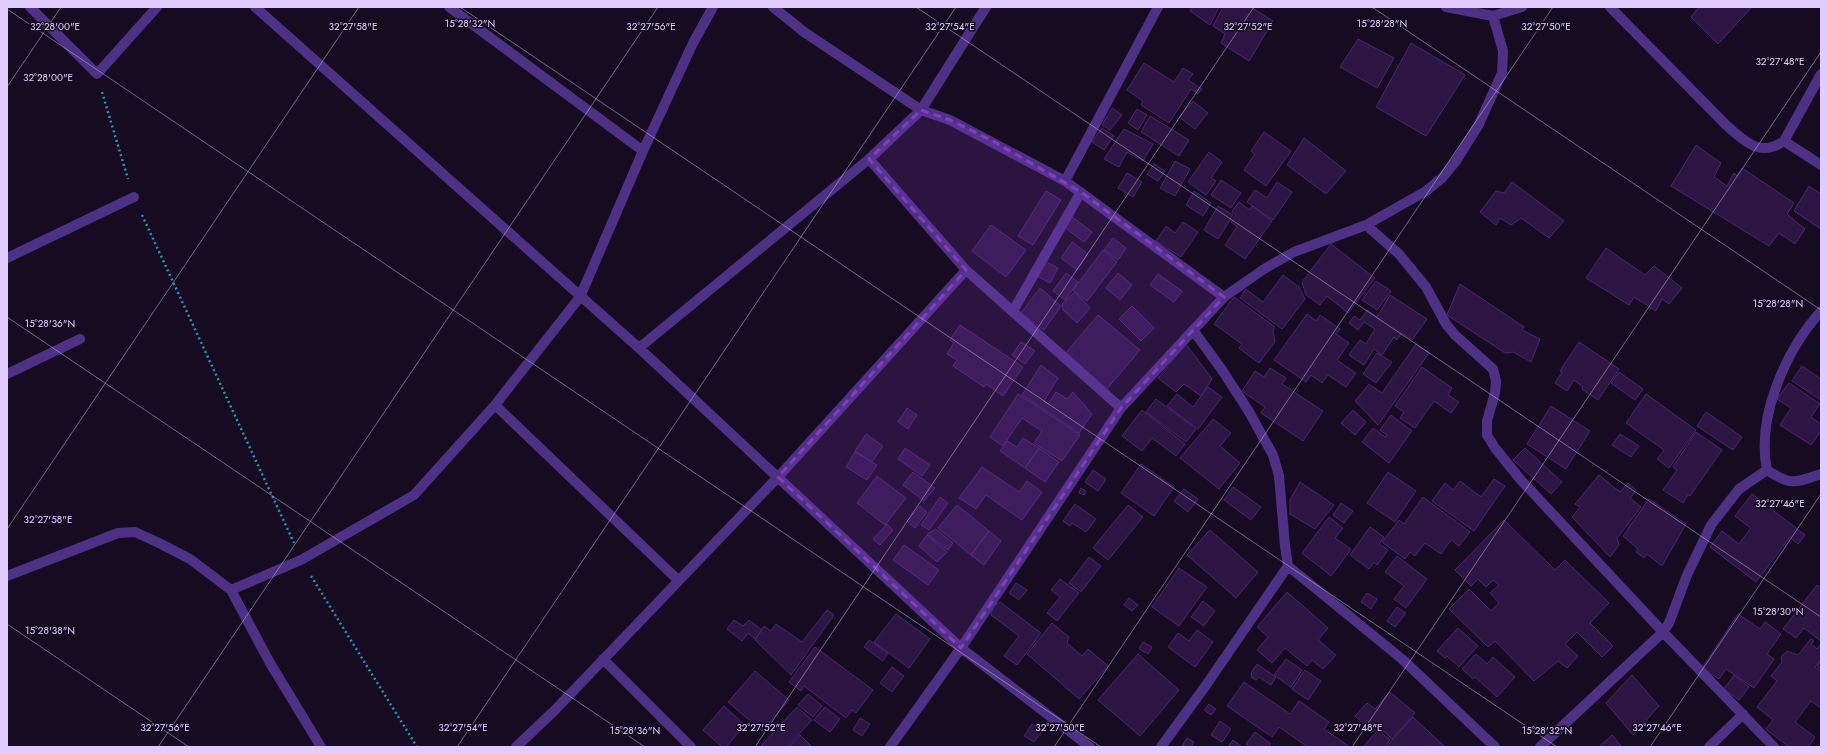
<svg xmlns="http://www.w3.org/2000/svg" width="1828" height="754" font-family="Jost,sans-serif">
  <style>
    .building { fill: #2d1544; stroke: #4c2573 }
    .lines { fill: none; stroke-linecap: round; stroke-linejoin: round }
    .path { stroke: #2196bd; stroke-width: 2.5; stroke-dasharray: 2 3; stroke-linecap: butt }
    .street { stroke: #4e3185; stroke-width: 10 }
    .marked { fill: #853cc5; fill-opacity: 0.2; stroke: #853cc5; stroke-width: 3; stroke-dasharray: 8 5; stroke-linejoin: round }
    .ticks { fill: none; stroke: #e1cbff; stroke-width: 1; stroke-opacity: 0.45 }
    .ticks-label { font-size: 10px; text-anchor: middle; fill: #e1cbff; stroke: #160b21; stroke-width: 3; stroke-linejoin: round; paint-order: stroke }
  </style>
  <rect width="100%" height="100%" fill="#160b21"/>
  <!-- building -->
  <path class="building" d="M1193,7H1219L1210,25L1190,11Z
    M1223,7H1251L1273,21L1249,61L1221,43L1225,34L1213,26Z
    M1699,7H1752L1718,44L1691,17Z
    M1358,39L1394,58L1377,88L1340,67Z
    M1411,43L1465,75L1426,136L1376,107Z
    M1144,63L1174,82L1183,68L1193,74L1188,80L1202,89L1198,94L1191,89L1169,123L1141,105L1143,101L1127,90Z
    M1193,101L1208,113L1195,129L1179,117Z
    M1112,108L1122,115L1110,130L1102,125Z
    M1137,109L1147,115L1138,130L1128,123Z
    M1150,116L1189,140L1179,156L1141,132Z
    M1102,128L1114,136L1104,150L1092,142Z
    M1124,129L1153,144L1143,161L1127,152L1119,167L1104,159Z
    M1264,132L1291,151L1266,186L1244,170L1255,154L1251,151Z
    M1304,138L1346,171L1326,194L1287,165Z
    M1696,145L1721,163L1714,177L1727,186L1734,173L1737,176L1742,168L1794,203L1787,214L1805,229L1795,244L1779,233L1769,246L1671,186Z
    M1209,152L1222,162L1211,178L1216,181L1206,195L1188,182Z
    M1175,161L1190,169L1175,196L1160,188Z
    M1154,164L1165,171L1158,181L1147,174Z
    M1127,173L1142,182L1133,197L1118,188Z
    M1221,180L1241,193L1231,208L1211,195Z
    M1277,182L1292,192L1273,220L1247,202L1255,190L1267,198Z
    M1512,182L1564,221L1549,238L1521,218L1511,225L1500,218L1496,225L1480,212L1496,191L1504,193Z
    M1809,186L1821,194V229L1794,211Z
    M1046,191L1061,200L1033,245L1018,236Z
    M1194,191L1211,203L1203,216L1186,205Z
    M1239,202L1250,210L1252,206L1272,221L1245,259L1225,245L1237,227L1231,222L1236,215L1232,212Z
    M1218,206L1233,215L1218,239L1204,230Z
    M1071,216L1092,232L1084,242L1064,227Z
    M1183,222L1198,232L1181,257L1156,241L1166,226L1175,233Z
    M991,225L1026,250L1006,277L972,251Z
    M1113,238L1126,248L1118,260L1104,250Z
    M1072,242L1088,254L1077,270L1061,258Z
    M1331,244L1375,278L1348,313L1327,296L1320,305L1306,295L1302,282Z
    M1606,248L1645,275L1654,266L1682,288L1669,304L1662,299L1656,311L1634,297L1629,305L1586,278Z
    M1103,250L1117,262L1087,301L1073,290Z
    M1045,261L1058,268L1050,283L1037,276Z
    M1066,273L1078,282L1065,300L1053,291Z
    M1118,273L1132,285L1120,300L1106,288Z
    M1158,274L1182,291L1174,302L1150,285Z
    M1283,275L1299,287L1305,299L1282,329L1240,298L1246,289L1263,302Z
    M1376,281L1391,291L1377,310L1362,300Z
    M1460,284L1524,327L1522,330L1540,339L1531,362L1513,352L1505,353L1447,315Z
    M1040,288L1061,306L1044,330L1021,313Z
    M1075,292L1090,308L1077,323L1063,310L1062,304Z
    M1390,295L1427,319L1412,340L1402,333L1397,340L1394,337L1382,355L1374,349L1364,365L1349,355L1360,340L1366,344L1375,329L1364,322L1358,330L1349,323L1354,316L1360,320L1367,310L1377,317Z
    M1234,297L1275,327L1273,330L1275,342L1259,363L1239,348L1242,344L1214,324Z
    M1132,306L1154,328L1141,341L1119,319Z
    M1307,314L1316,321L1320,315L1340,329L1336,334L1349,343L1337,360L1356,373L1346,387L1328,375L1322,383L1311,375L1306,382L1274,360Z
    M1098,315L1140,350L1106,390L1064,355Z
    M960,325L1023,367L1003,396L986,384L984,387L953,366L957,360L947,354L954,343L950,340Z
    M1021,342L1035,351L1025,364L1012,355Z
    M1579,342L1619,369L1598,400L1582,389L1583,387L1574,380L1567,391L1555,383L1562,372L1560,371Z
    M1186,344L1212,379L1201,396L1184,384L1176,392L1158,378Z
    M1416,344L1429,353L1378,425L1355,401L1369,384L1382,393Z
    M1377,353L1392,362L1376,383L1363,374Z
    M1041,365L1058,378L1044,401L1048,404L1056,392L1067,399L1073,392L1092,414L1079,433L1022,395Z
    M1802,366L1821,379V400L1792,381Z
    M1422,367L1452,388L1448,395L1459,402L1451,413L1434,401L1415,428L1400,418L1404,412L1395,406Z
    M1270,368L1286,378L1282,384L1323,411L1303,441L1261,413L1265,407L1242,391L1255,371L1264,377Z
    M1619,372L1643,389L1635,400L1611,383Z
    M1789,383L1820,404L1811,417L1821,424V431L1811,445L1780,425L1791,408L1777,399Z
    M1208,387L1222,397L1198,429L1167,406L1177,394L1193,407Z
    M1018,394L1080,435L1062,461L1034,443L1042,431L1022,418L1003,446L990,437Z
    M1646,394L1696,430L1669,468L1657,459L1664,450L1626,423Z
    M1156,399L1196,429L1186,442L1146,412Z
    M1551,406L1590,431L1566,469L1527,444Z
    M907,408L917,415L908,429L898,422Z
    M1142,410L1185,444L1176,456L1152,438L1142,451L1122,436Z
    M1353,410L1366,422L1355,435L1341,423Z
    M1706,412L1742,437L1733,450L1697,426Z
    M1391,415L1412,431L1389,463L1362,442L1373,428L1385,437L1387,435L1380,430Z
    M1213,419L1231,433L1220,446L1240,463L1219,489L1180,458Z
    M1696,432L1722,450L1690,496L1688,495L1683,503L1663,490L1677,470L1673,467Z
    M866,434L883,446L872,462L855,451Z
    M1620,434L1639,446L1631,457L1612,445Z
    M1023,438L1039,448L1025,468L1000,451L1007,441L1017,447Z
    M905,448L930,465L922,476L898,459Z
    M1039,448L1059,462L1045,482L1025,468Z
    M1525,448L1562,482L1551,494L1513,460Z
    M855,452L877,465L867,480L846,467Z
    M1141,464L1174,487L1154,516L1121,493Z
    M982,467L1019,492L1027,481L1042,492L1022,520L986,495L976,509L959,498Z
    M1093,470L1106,479L1098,491L1085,482Z
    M913,472L935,488L924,501L903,485Z
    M1388,472L1416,491L1395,522L1367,503Z
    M1599,475L1620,492L1628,483L1636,490L1630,498L1641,507L1617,538L1619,545L1610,557L1572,517L1580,507L1575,504Z
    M877,476L906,498L885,525L857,503Z
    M1494,479L1505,486L1474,531L1432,501L1445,483L1453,490L1460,481L1481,497Z
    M1300,482L1334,505L1315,529L1290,514V500Z
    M1233,487L1261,507L1251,520L1224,500Z
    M1081,488L1086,491L1084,495L1079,493Z
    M1184,489L1198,499L1188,512L1174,501Z
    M1752,494L1805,535L1798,544L1790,537L1756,582L1710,547L1722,531L1739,544L1751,528L1735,516Z
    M940,497L948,503L929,530L921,525Z
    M1423,497L1470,532L1459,546L1451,540L1441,554L1425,543L1415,556L1410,552L1405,559L1382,542L1399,520L1404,524Z
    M1649,499L1686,524L1662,566L1647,554L1644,558L1636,552L1638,549L1623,536Z
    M1341,503L1353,511L1344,523L1333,515Z
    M1075,504L1096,519L1086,532L1072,523L1070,526L1063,521Z
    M957,505L989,531L971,555L938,528Z
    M1128,505L1143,517L1108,560L1093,548Z
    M920,506L927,512L915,528L907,521Z
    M1329,517L1343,528L1335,538L1351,549L1331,576L1302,553Z
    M1504,520L1555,570L1565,560L1609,603L1590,623L1613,646L1602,657L1577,632L1565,644L1578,656L1567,668L1558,661L1534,681L1495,641L1488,647L1449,609L1469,589L1491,611L1499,603L1490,593L1499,585L1493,580L1486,587L1478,579L1471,586L1455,570Z
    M887,524L893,530L880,545L873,539Z
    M1370,527L1384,537L1379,544L1388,550L1377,565L1374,562L1369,569L1350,555Z
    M936,529L953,543L948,550L927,534Z
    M1210,530L1258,572L1236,598L1187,555Z
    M989,531L1001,541L984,565L971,555Z
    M927,535L947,552L937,562L919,546Z
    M904,545L939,570L928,585L893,560Z
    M1397,556L1427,579L1406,608L1394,599L1404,586L1385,572Z
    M1089,557L1101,566L1081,592L1069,583Z
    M1179,568L1207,587L1179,626L1152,607Z
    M1060,579L1079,593L1057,621L1047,613L1060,597L1051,590Z
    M1016,583L1027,590L1019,600L1009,593Z
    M1817,585L1821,588V641L1804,628L1796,638L1783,629Z
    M1287,592L1328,628L1318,640L1336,655L1323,669L1312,660L1307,666L1285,648L1272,663L1257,650L1268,637L1257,627Z
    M1367,593L1377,599L1371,609L1361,602Z
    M1129,598L1138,605L1132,611L1124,605Z
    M1203,601L1215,611L1204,626L1191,617Z
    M1000,602L1041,633L1017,665L1004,656L1019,636L991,615L993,607Z
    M1397,607L1406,613L1395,627L1387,621Z
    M827,610L834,615L791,675L755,640L764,626L771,631L776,624L802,642Z
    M896,614L930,639L909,668L874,642Z
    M1738,614L1760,629L1765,622L1781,634L1767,654L1774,659L1754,688L1726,669L1719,679L1702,668Z
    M734,620L743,626L749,620L762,630L755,639L748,633L742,641L727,629Z
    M1052,623L1069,637L1067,643L1082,656L1088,649L1108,666L1079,699L1027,654Z
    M1458,628L1478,646L1459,667L1447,656L1445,658L1437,651Z
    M1197,630L1213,642L1195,667L1168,647L1178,633L1189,641Z
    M1811,639L1814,641L1811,644L1817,649L1820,645L1821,646V659L1815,667L1821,671V708L1811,701L1795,722L1815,737L1808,747H1789L1766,729L1773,720L1757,707L1777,681L1771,676L1782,662L1781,657L1787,651L1798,655Z
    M869,640L888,653L883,661L864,647Z
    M1143,642L1152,647L1148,654L1139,649Z
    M815,647L873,690L856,713L852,710L846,718L804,686L801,691L789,682Z
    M1138,654L1179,690L1140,736L1098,700Z
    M1476,654L1487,664L1493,657L1515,677L1497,697L1475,677L1473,679L1462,669Z
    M1286,659L1302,670L1291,687L1274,675Z
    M1821,660V669L1817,666Z
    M1257,664L1276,677L1271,685L1259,677L1256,680L1252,678L1251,673Z
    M892,667L904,676L892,692L880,683Z
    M1305,670L1321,681L1308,700L1292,689Z
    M755,671L789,700L762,731L728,702Z
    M1632,675L1659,706L1633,735L1606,703Z
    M1734,675L1749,687L1739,700L1724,689Z
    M1244,682L1290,714L1299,701L1329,722L1324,729L1350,747H1308L1279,727L1272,737L1227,706Z
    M1390,692L1415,713L1392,739L1378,726L1373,732L1355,716L1367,703L1375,709Z
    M808,694L822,706L813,717L798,705Z
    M1209,704L1216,709L1211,715L1204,710Z
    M724,706L745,725L726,747H722L703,730Z
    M797,707L812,720L787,747H760Z
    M825,707L840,719L830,732L814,720Z
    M1413,717L1444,746L1443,747H1386Z
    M860,718L870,724L862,736L853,730Z
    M1220,721L1231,729L1222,742L1211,735Z
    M1032,724L1042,731L1034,742L1024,736Z
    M1378,730L1390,740L1384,747H1363Z
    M1255,732L1271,744L1268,747H1250L1246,744Z
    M800,735L812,747H789Z
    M1612,735L1622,747H1599Z
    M1187,738L1194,742L1191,747L1182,746Z
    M1233,740L1242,747H1228Z"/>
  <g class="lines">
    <!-- path -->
    <path class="path" d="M102,92L128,179
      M142,215L294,543
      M311,576L417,747"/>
    <!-- street -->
    <path class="street" d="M30,7L97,74L157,7
      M255,7L639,348L961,648L1090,747
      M449,7L643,151
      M773,7L804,32L921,110L950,120L1065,181L1224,297
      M1446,7L1493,16L1522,7
      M1610,7L1726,125C1744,141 1760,158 1784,141L1821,74
      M1784,141L1821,165
      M869,159L966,270L1121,408
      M1065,181L1158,7
      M1366,225L1399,254L1426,287L1446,324L1455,335L1493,369L1496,381L1495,393L1487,421V435L1495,448L1520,479L1663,632L1774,747
      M7,258L134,197
      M1013,311L1081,192
      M1821,311C1786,350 1756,417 1767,470C1791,486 1795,483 1821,474
      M1193,330L1222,370L1248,410L1273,455L1279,476L1285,546L1288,566L1402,659L1495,747
      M639,348L869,159L921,110L986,7
      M7,374L80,339
      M495,405L678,580
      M7,576L118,533L135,532L159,543L190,559L231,590L301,560L414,495L495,405L580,297L643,151L693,43L713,7
      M231,590L270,663L321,747
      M603,659L691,747
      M516,747L554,711L778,477L966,270
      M890,747L961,648L1121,408L1224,297L1264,269L1294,252L1366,225L1426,191L1442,178L1456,161L1479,124L1502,73L1503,51L1493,16
      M1161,747L1204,688L1288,566
      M1540,747L1663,632L1669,623L1687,575L1711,525L1739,489L1767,470
      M1709,747L1743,714"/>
  </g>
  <!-- marked area -->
  <path class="marked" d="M921,110L950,120L991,140L1081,192L1224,297L1121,408L961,648L778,477L966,270L869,159Z"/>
  <!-- ticks -->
  <path class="ticks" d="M460,7L1557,747M916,7L1821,617M1372,7L1821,310M7,9L1101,747M7,87L61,7M7,317L645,747M7,529L359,7M7,624L189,747M158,747L658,7M457,747L956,7M755,747L1254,7M1054,747L1553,7M1352,747L1821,52M1650,747L1821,494"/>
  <g class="ticks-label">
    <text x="470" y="27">15°28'32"N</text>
    <text x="1382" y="27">15°28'28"N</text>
    <text x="55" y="30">32°28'00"E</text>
    <text x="353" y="30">32°27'58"E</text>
    <text x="651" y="30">32°27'56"E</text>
    <text x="950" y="30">32°27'54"E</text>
    <text x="1248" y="30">32°27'52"E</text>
    <text x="1546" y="30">32°27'50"E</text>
    <text x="1780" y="65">32°27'48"E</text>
    <text x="48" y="81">32°28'00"E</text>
    <text x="1778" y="307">15°28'28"N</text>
    <text x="50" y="327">15°28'36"N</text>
    <text x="1780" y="507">32°27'46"E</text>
    <text x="48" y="523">32°27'58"E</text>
    <text x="1778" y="615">15°28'30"N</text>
    <text x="50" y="634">15°28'38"N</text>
    <text x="165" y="731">32°27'56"E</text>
    <text x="463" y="731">32°27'54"E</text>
    <text x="761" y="731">32°27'52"E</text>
    <text x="1060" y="731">32°27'50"E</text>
    <text x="1358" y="731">32°27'48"E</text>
    <text x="1657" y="731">32°27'46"E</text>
    <text x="635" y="734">15°28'36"N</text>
    <text x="1547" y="734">15°28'32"N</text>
  </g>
  <!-- border -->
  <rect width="1828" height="754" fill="none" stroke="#e1cbff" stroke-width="16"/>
</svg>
